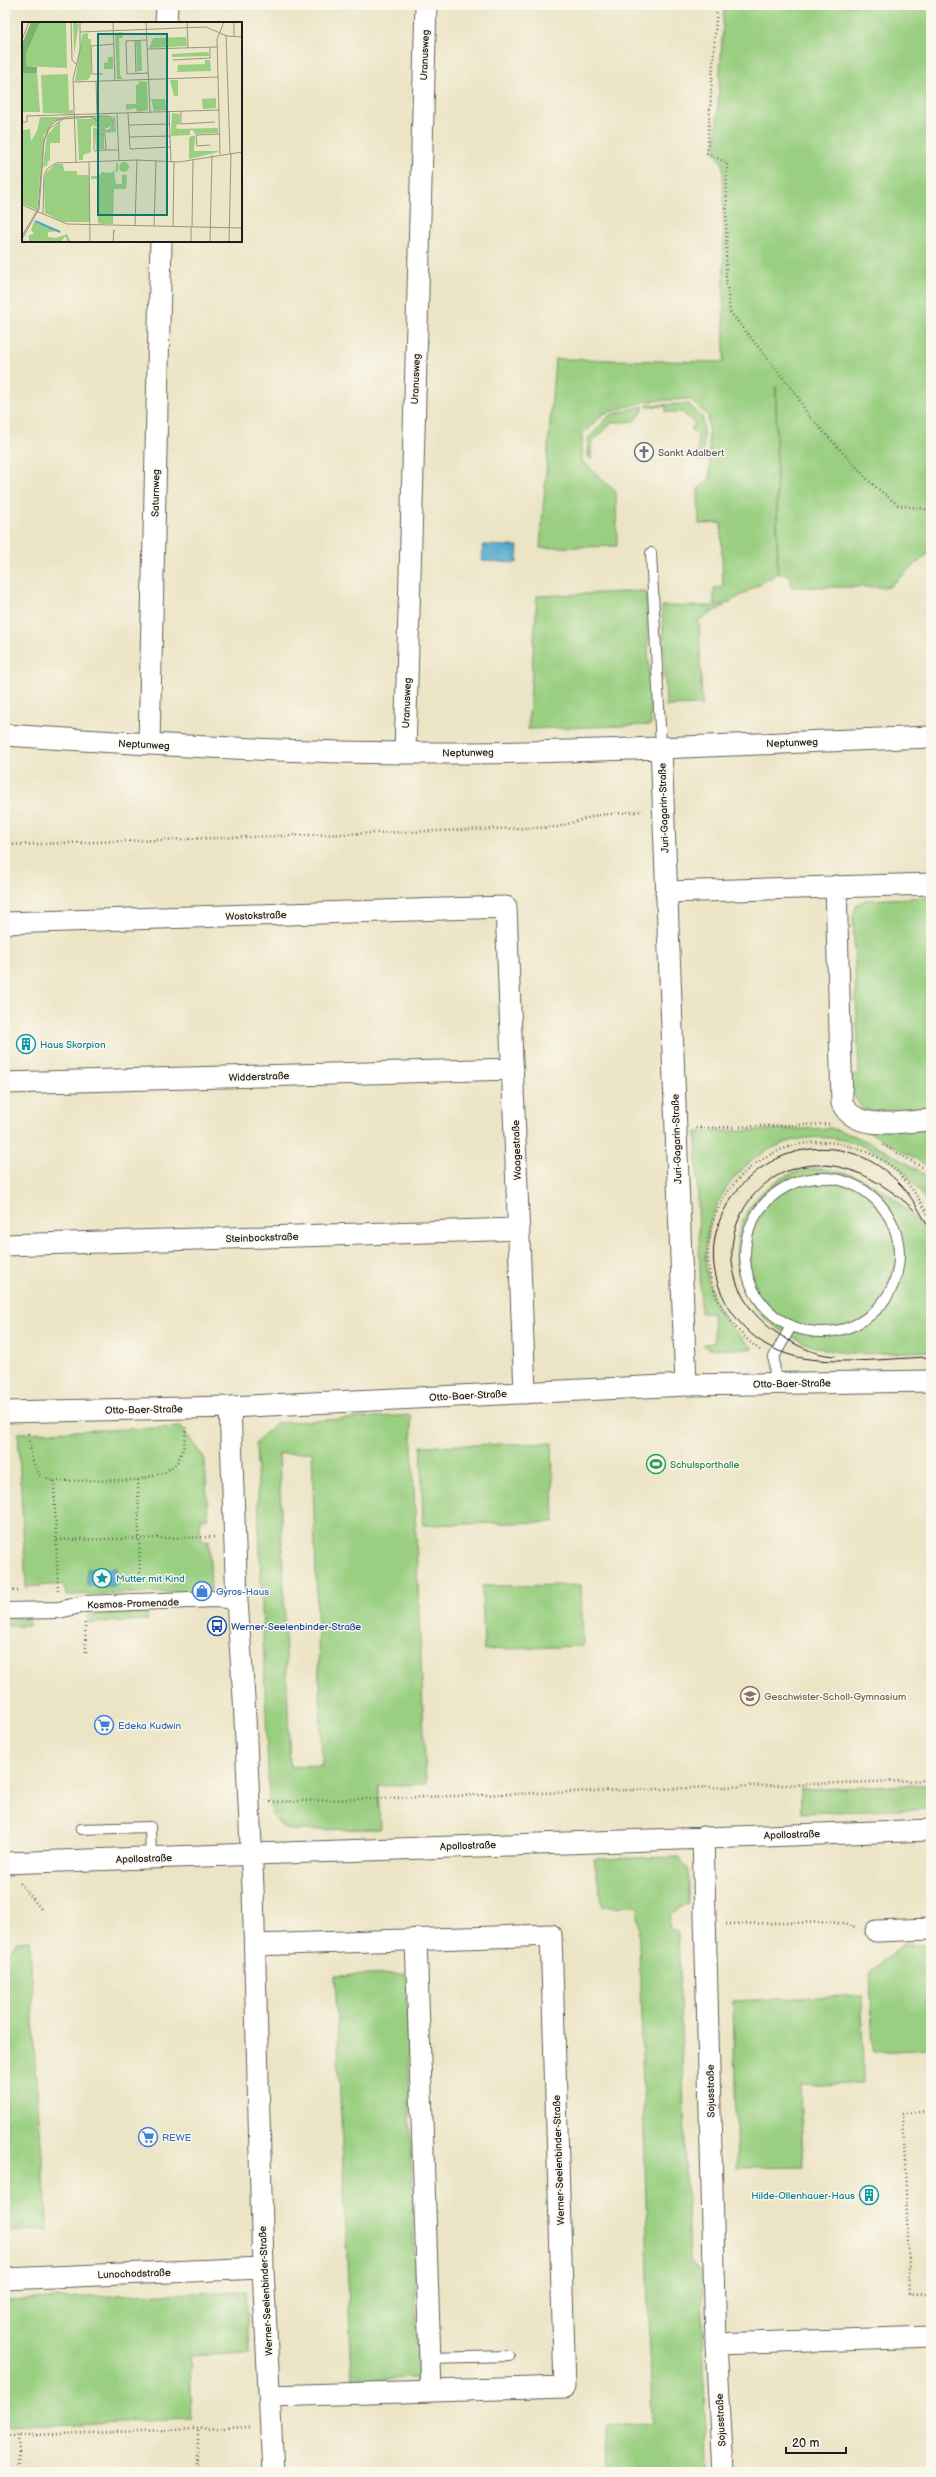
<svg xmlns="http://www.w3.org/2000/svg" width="936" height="2477" font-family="'Balsamiq Sans',sans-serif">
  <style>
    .green { fill: #9acf81; stroke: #5b764e; fill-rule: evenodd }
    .water { fill: #4ea6cb; stroke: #356174 }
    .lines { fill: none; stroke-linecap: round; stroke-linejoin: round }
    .service-casing { stroke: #646257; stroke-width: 12 }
    .pedestrian-casing { stroke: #646257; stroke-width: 18 }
    .minor-casing { stroke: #646257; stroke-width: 23 }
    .path { stroke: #646257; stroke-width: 2.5; stroke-dasharray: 1 3; stroke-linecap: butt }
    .service { stroke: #fff; stroke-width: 10 }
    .pedestrian { stroke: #fff; stroke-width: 16 }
    .minor { stroke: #fff; stroke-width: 21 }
    .tram { stroke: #1c1c1c; stroke-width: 1 }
    .labels { text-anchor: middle; stroke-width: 3; stroke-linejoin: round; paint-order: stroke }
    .street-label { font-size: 10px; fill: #1c1c1c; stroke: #fbf7ec }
    .worship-label { font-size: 10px; fill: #5b616d; stroke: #fbf7ec; text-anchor: start }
    .culture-label { font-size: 10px; fill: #0d838f; stroke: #fbf7ec; text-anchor: start }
    .leisure-label { font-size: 10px; fill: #27864d; stroke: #fbf7ec; text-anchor: start }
    .shop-label { font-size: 10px; fill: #366cbe; stroke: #fbf7ec; text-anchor: start }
    .transit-label { font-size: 10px; fill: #164399; stroke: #fbf7ec; text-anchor: start }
    .education-label { font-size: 10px; fill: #785e54; stroke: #fbf7ec; text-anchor: start }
    .inset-river { fill: none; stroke: #4ea6cb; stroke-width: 2 }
    .inset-road { fill: none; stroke: #989481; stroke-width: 1 }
    .view { fill: #0f766e; fill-opacity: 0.15; stroke: #0f766e; stroke-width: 2 }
    .inset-edge { fill: none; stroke: #1c1c1c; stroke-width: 2 }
  </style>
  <rect width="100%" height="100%" fill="#fbf7ec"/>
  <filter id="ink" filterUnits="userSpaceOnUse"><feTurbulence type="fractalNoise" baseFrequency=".025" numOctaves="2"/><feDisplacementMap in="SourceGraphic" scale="8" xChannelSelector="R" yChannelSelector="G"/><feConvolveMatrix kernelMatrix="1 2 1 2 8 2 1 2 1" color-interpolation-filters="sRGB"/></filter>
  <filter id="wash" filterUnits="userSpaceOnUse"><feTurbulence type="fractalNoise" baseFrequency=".012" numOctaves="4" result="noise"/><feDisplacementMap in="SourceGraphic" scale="16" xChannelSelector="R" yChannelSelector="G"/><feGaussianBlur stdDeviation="0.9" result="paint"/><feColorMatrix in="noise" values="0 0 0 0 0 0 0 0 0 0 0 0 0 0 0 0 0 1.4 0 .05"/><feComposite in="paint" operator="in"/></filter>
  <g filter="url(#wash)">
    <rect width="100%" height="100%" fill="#ebe4c5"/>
    <!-- green -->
    <path class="green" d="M724,5H931V551L889,587H791L789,575L778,574L776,386L777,574L726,604H714V588L723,587L721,523L699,524L698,489L710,478L708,416L690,399L647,401L603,414L582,435V461L616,492L617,546L540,548L555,359L724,362L723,164L715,153Z
      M689,404L703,418L704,461H698V436L691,430L695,424L682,412H666V406L647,407V405Z
      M643,406V411L634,421L611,423L591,444V459L588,457V439L610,415Z
      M646,591L651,725L528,729L537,596Z
      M662,606H724L699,620L702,705L666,706Z
      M931,897V1114C891,1115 855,1128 850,1076L859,1074L853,915L857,904L867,900Z
      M931,1125V1168L861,1127Z
      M830,1128C867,1137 898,1158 931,1178V1210C926,1202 921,1193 915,1185C903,1168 884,1154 865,1147C740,1096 645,1263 752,1347V1349H709L703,1344L714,1343L713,1313H701L696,1132Z
      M815,1169C862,1169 907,1201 931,1241V1351C892,1352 848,1359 810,1345C791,1337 767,1324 755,1308C725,1268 732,1210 775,1182C786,1174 801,1171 815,1169Z
      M411,1415L426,1784L378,1786L380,1829L289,1830C274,1824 271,1813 269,1798L256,1443L275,1423ZM312,1452L322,1765L290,1767L279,1454Z
      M181,1427L205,1459L208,1518L200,1519L201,1541L209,1540L211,1591L66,1595L63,1584L26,1587L18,1433Z
      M552,1443L554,1522L423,1525L421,1446Z
      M581,1585L583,1646L484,1650L482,1586Z
      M147,1612L148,1620L89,1623V1615Z
      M5,1618H29V1626H5Z
      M931,1784V1809L801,1813L800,1790Z
      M679,1857L688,1869V1903L670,1915L669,1928L678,1932L689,2260L702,2273L706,2472H607L606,2426L652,2424L638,1906L603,1907L594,1859Z
      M30,1940L35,2066L48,2230L7,2231L5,1957L17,1941Z
      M902,1945H931V2049L873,2052L870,1972Z
      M406,1974L418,2378L352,2380L335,1976Z
      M862,1995L863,2083L800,2086L803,2167L737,2168L733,2001Z
      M246,2291L249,2353L190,2356L192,2419L5,2427V2300Z"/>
    <!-- water -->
    <path class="water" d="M483,545L518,546L517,563L482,561Z
      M116,1568V1586H87V1569Z"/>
  </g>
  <g filter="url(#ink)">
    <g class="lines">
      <defs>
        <path id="service" d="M651,553L661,747
          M745 1255a77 77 0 1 1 154 0a77 77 0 1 1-154 0Z
          M775,1383L774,1357L791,1326
          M81,1829L150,1827L151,1857
          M430,2358L509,2356"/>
        <path id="pedestrian" d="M5,1611L59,1610L84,1604L216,1599L237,1601"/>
        <path id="minor" d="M166,23L167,5
          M5,735C138,744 272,752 405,753C580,754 756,743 931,737
          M149,744L161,241
          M661,747L686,1385
          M405,753L426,5
          M836,886L842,1103C855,1133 905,1121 931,1120
          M666,892L931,884
          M5,923L506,907L525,1393
          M5,1083L513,1069
          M5,1245L519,1229
          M230,1407L237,1601L244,1698L253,1888L263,2268L273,2472
          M5,1412L230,1407L686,1385L931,1381
          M703,1837L716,2344L723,2472
          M5,1863L931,1830
          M876,1931L931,1929
          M416,1939L431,2391
          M255,1945L551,1935L565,2387L270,2396
          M5,2279L263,2268
          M716,2344L931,2337"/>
      </defs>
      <!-- service casing -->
      <use href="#service" class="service-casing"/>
      <!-- pedestrian casing -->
      <use href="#pedestrian" class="pedestrian-casing"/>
      <!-- minor casing -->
      <use href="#minor" class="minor-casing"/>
      <!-- path -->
      <path class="path" d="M717,5L707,153L727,163L726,277L730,312L796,394L808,415L871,483L898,505L931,510
        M5,845L557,827L598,815L643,811
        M696,1128L832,1124
        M883,1145L931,1172
        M760,1350C730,1328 708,1294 708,1255C707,1186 774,1131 841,1144C859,1148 876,1155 891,1166C909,1181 919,1200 931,1219
        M28,1433L32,1459L39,1475L54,1481L138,1480L165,1472L177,1463L184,1446L186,1427
        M138,1480L140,1584
        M54,1481L58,1592
        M57,1540L214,1537
        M5,1591H20
        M85,1623L86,1653
        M270,1802L931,1780
        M20,1883L41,1909
        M726,1924L833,1922L856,1927
        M931,2111L903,2113L910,2294L931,2293
        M5,2436L250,2427
        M18,2436L20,2472
        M198,2472V2429"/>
      <!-- service -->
      <use href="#service" class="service"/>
      <!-- pedestrian -->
      <use href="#pedestrian" class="pedestrian"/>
      <!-- minor -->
      <use href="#minor" class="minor"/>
      <!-- tram -->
      <path class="tram" d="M931,1231C921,1214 911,1194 897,1181C802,1088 660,1213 734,1315C748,1334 765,1347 787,1354C823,1367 891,1358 931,1357
        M835,1356C812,1355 792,1343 774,1331C678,1261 761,1120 871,1179C887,1188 902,1198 915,1211"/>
    </g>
  </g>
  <!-- icons -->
  <defs>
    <symbol id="church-ring" viewBox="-11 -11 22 22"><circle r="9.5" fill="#fbf7ec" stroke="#6b7280" stroke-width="1.5"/><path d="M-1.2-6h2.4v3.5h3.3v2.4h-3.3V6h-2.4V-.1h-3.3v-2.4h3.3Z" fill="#6b7280"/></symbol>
    <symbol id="building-ring" viewBox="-11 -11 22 22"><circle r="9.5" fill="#fbf7ec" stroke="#0f9aa8" stroke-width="1.5"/><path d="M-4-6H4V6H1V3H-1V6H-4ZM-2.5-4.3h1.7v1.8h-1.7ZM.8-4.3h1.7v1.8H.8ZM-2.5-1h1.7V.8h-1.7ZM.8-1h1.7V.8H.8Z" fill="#0f9aa8"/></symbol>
    <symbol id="stadium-ring" viewBox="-11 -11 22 22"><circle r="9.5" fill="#fbf7ec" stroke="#2e9e5b" stroke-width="1.5"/><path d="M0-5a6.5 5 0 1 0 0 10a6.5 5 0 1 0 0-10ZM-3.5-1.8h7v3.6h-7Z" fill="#2e9e5b"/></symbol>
    <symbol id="sight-ring" viewBox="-11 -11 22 22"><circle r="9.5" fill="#fbf7ec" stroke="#0f9aa8" stroke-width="1.5"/><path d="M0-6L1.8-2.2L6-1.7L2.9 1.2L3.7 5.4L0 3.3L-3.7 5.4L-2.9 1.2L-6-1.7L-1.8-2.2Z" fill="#0f9aa8"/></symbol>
    <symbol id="shop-ring" viewBox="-11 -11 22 22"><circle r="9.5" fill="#fbf7ec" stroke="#3f7fe0" stroke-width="1.5"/><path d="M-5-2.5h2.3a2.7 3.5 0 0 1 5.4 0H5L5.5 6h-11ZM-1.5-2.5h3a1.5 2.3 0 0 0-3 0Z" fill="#3f7fe0"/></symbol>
    <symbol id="bus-ring" viewBox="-11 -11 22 22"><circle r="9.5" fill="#fbf7ec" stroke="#1a4fb4" stroke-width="1.5"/><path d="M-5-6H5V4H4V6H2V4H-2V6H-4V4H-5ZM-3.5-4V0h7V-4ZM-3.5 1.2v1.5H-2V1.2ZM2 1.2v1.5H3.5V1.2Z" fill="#1a4fb4"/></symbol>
    <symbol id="school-ring" viewBox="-11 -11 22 22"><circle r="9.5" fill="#fbf7ec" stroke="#8d6e63" stroke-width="1.5"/><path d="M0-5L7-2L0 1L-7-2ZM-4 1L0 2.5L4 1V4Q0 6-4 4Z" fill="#8d6e63"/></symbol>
    <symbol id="supermarket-ring" viewBox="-11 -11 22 22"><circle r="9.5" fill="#fbf7ec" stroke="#3f7fe0" stroke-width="1.5"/><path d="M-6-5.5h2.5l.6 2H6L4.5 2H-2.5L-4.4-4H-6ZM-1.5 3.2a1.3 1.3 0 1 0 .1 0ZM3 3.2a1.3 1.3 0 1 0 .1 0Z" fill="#3f7fe0"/></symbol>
  </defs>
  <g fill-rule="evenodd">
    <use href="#church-ring" x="633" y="441" width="22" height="22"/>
    <use href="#building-ring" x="15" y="1033" width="22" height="22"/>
    <use href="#stadium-ring" x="645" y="1453" width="22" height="22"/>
    <use href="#sight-ring" x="91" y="1567" width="22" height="22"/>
    <use href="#shop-ring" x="191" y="1580" width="22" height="22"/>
    <use href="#bus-ring" x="206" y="1615" width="22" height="22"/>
    <use href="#school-ring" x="739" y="1685" width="22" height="22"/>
    <use href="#supermarket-ring" x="93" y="1714" width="22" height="22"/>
    <use href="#supermarket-ring" x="137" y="2126" width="22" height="22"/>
    <use href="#building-ring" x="858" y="2184" width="22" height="22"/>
  </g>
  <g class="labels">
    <!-- street labels -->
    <g class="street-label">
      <text transform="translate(424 55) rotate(-88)" y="4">Uranusweg</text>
      <text transform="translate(415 379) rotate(-88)" y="4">Uranusweg</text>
      <text transform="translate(155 493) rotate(-89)" y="4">Saturnweg</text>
      <text transform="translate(406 703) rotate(-88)" y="4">Uranusweg</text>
      <text transform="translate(792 742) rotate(-2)" y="4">Neptunweg</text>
      <text transform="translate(144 744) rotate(3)" y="4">Neptunweg</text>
      <text transform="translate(468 752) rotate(-1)" y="4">Neptunweg</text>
      <text transform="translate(663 808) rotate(-92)" y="4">Juri-Gagarin-Straße</text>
      <text transform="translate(256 915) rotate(-2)" y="4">Wostokstraße</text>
      <text transform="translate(259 1076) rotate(-2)" y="4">Widderstraße</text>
      <text transform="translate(676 1139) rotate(-92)" y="4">Juri-Gagarin-Straße</text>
      <text transform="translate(516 1150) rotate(-92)" y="4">Waagestraße</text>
      <text transform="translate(262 1237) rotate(-2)" y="4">Steinbockstraße</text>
      <text transform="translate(792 1383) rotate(-1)" y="4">Otto-Baer-Straße</text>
      <text transform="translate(468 1395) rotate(-3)" y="4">Otto-Baer-Straße</text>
      <text transform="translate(144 1409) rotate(-1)" y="4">Otto-Baer-Straße</text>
      <text transform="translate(133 1603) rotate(-2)" y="4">Kosmos-Promenade</text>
      <text transform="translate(792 1834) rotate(-2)" y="4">Apollostraße</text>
      <text transform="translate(468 1845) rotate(-2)" y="4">Apollostraße</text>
      <text transform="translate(144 1858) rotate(-2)" y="4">Apollostraße</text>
      <text transform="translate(710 2091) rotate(-91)" y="4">Sojusstraße</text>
      <text transform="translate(558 2160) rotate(-92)" y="4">Werner-Seelenbinder-Straße</text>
      <text transform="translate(134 2273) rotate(-2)" y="4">Lunochodstraße</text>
      <text transform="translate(265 2291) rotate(-93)" y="4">Werner-Seelenbinder-Straße</text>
      <text transform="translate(720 2420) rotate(-93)" y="4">Sojusstraße</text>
    </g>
    <!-- worship labels -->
    <g class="worship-label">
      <text x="658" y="456">Sankt Adalbert</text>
    </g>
    <!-- culture labels -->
    <g class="culture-label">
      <text x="40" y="1048">Haus Skorpion</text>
      <text x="116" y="1582">Mutter mit Kind</text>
      <text x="855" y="2199" text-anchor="end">Hilde-Ollenhauer-Haus</text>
    </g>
    <!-- leisure labels -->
    <g class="leisure-label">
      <text x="670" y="1468">Schulsporthalle</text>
    </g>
    <!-- shop labels -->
    <g class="shop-label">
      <text x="216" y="1595">Gyros-Haus</text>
      <text x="118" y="1729">Edeka Kudwin</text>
      <text x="162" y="2141">REWE</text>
    </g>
    <!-- transit labels -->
    <g class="transit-label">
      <text x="231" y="1630">Werner-Seelenbinder-Straße</text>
    </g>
    <!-- education labels -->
    <g class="education-label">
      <text x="764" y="1700">Geschwister-Scholl-Gymnasium</text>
    </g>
  </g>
  <!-- overview -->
  <g transform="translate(22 22)">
    <rect width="220" height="220" fill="#ebe4c5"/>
    <path d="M18,0H44L45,46L4,44V32ZM51,0L57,2L51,38L52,31ZM100,10L101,16H97L98,53L101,57H95L93,11ZM66,11V17H69V53L66,58L53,59L60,12ZM164,15L165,24L127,26L131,16ZM114,19H119L120,49H115ZM184,30L187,31V34L150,35V32ZM86,35H91V47H82V41L86,40ZM183,38H188L189,49L155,50L156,43L183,42ZM0,51H15L18,90H0ZM46,52L47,89L51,87V92L21,91L19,53ZM148,58H156V74H152ZM117,59L125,60L126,88L115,90L114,86L104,88V82H114V63L117,62ZM194,76V86L181,87L180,77ZM129,77H143L144,88L132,89ZM150,91L158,92V102L154,103L155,107L196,106V111L173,112L172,109L168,108V113L149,114ZM68,94L86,95L90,98L91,104L82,107ZM90,94L93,95L94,110L71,112V105L79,108L71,103L69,105V130L61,133V138H57L55,97H72L79,107L85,110L93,104ZM18,95H45L31,101L22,113L15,188L0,182V108L8,107L9,119L15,109ZM38,99V121H28V138L25,140L26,143L21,145L25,113ZM82,112V127L74,128L73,113ZM169,114H173L172,129H196L197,126L196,130L167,137V116ZM97 145a5 5 0 1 1 10 0a5 5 0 1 1-10 0ZM94,141H96V149L92,150L94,162H100V153H105L104,167H92L91,202H79L76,201L75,157H69V154H76L80,150L88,151L94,148ZM33,142H41L42,149H55V153H67L68,200H41L23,191L22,158L24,151ZM12,200L39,209L26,210V215L34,216L45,212L49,220H46L43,214L39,220H7V213L12,212L9,208Z" fill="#9acf81"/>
    <path d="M9,0H18L4,32V44L15,45V51H0V22Z" fill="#7bb26f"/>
    <path class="inset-river" d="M13,199L38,210"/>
    <path class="inset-road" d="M49,0L50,38L54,42M91,0L93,59M124,0L128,90M165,0L166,26M212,0V15M58,10L184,5L205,14L220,15M204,13L208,131M0,18L7,0M113,18L114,51M125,18L104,19L105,52L126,51M126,27L195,25M151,38L188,36V25M81,52H70L69,24L92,22M74,59L75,92M52,60L196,55M159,89V102L193,100M147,90L149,140M106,91L108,127L148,125M95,92L97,138M0,100H5V94L197,88M107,103L148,102M107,115L148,114M188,123L175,124L174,113L198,112M84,128L83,112H72V128L73,129L84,128H96M198,132L195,17L202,0M54,140L51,57L58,28V0M67,140L68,220M0,183L45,202L220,206M21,192L22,154L25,147L34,141L115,138L157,140L220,130M113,204L115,138M132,204L134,139M151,205L152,140M170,205L171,137M0,214L16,187L22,118L27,105L35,98L45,95L84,94L89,95L92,103L86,109L80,107L73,97L68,95L41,97L27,107L22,119L17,187L0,217M91,220L92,208L91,211M169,220V205M188,220L190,133M207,220L209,131"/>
    <path class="view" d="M76,12H145V193H76Z"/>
    <rect width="220" height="220" class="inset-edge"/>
  </g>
  <!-- margin -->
  <rect width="936" height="2477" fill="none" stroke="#fbf7ec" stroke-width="20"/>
  <!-- scale -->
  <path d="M786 2447v6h60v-6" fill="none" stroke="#1c1c1c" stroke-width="2"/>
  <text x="792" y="2447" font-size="12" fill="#1c1c1c" stroke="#fbf7ec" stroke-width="3" paint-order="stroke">20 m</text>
</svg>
